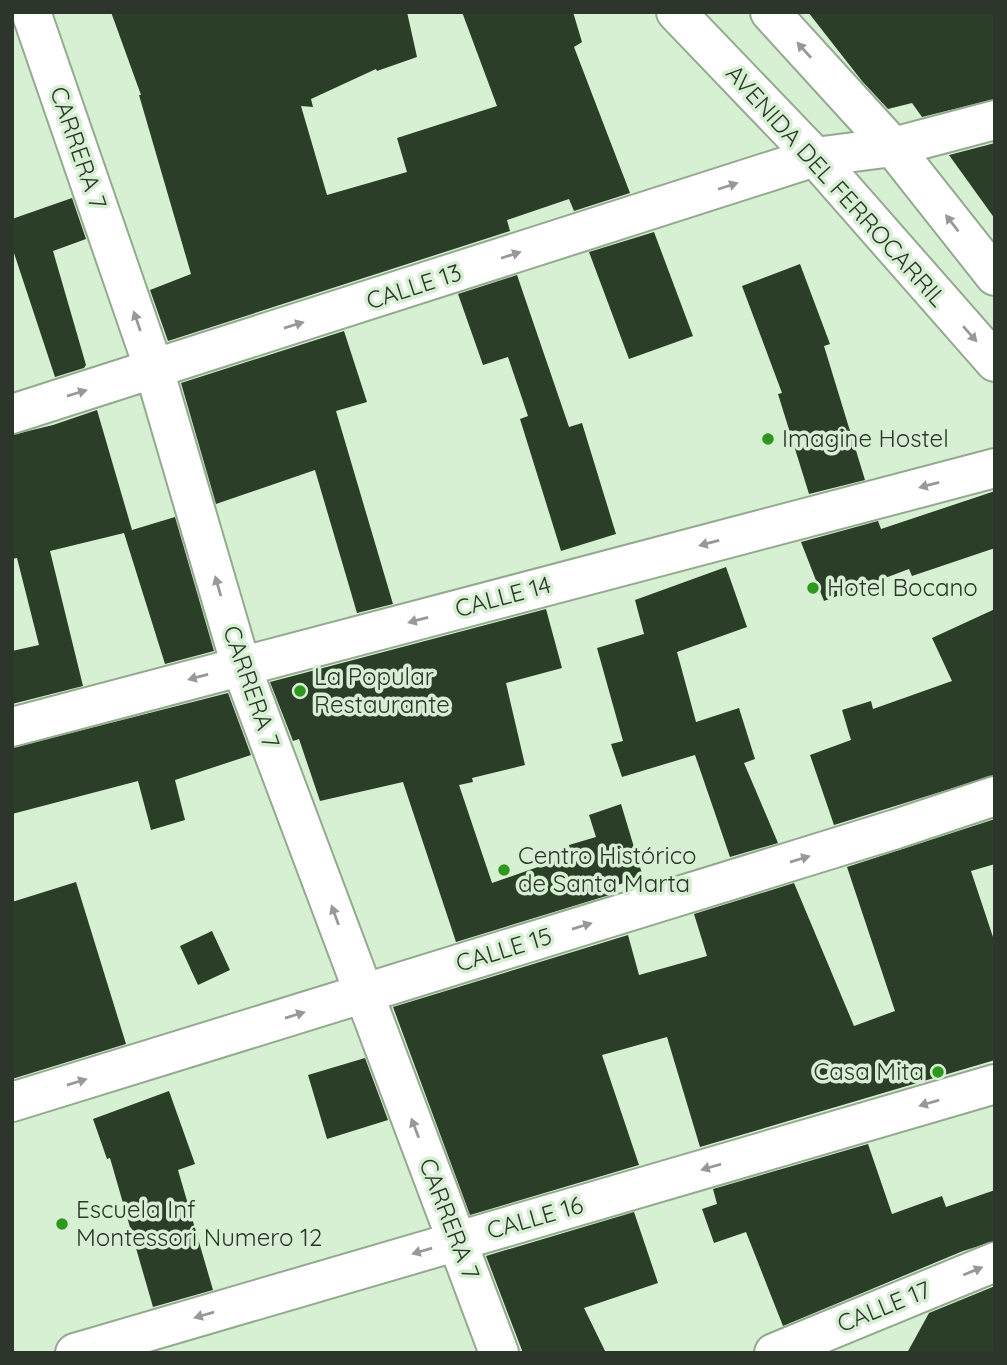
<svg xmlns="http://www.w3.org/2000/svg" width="1007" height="1365" font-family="Quicksand,sans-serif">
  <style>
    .building { fill: #2b3e28 }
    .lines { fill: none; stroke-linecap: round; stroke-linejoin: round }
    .minor-casing { stroke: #93aa8f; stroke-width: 42 }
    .major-casing { stroke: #93aa8f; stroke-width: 42 }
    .minor { stroke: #fff; stroke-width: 38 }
    .major { stroke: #fff; stroke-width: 38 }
    .oneway { fill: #969a95 }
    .poi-dot { fill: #2e971f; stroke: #d7f0d3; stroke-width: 2.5 }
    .labels { text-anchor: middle; stroke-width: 7; stroke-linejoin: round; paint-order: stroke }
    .street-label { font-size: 24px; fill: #2d362b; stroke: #d7f0d3 }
    .poi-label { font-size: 24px; fill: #2d362b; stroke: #d7f0d3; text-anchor: start }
  </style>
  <rect width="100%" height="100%" fill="#d7f0d3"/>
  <!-- building -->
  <path class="building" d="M111,12H407L417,57L377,71L376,69L311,99L313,107L301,106L327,195L407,172L397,138L497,106L462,12H573L582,42L574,47L630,193L574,211L569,199L507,220L510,231L168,341L150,290L191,274L139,95H141Z
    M808,12H995V99L922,117L912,103L888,109L862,81Z
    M995,143V219L949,155Z
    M72,198L86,239L53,251L86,365L84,368L55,377L12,247V219Z
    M654,232L693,336L629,359L589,252Z
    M800,264L830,344L824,346L865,480L809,494L778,394L782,393L742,286Z
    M517,275L569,427L582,423L616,534L561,551L520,419L528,416L508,357L483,365L458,294Z
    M344,331L367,402L336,411L393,604L357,613L315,470L216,504L181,383Z
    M97,410L132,530L175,517L214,651L165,664L124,533L50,551L83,686L12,704V651L39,645L17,558L12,559V435L53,425Z
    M995,491V548L912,576L909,569L824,601L801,542L878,521L881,529Z
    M726,567L747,627L677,652L696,722L739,708L755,759L744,763L778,843L730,857L695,755L622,777L611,744L623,741L597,648L644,634L635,600Z
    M546,609L562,668L506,683L525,765L472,778L473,782L459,785L492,883L572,855L569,845L596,837L589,815L621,804L643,877L614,886L616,893L456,942L403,782L320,801L299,739L293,741L270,682Z
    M995,609V775L834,825L810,755L851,740L842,710L871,701L873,709L952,681L932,638Z
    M228,693L251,755L175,780L185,820L151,830L138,781L12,814V748Z
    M995,819V864L971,871L995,943V1060L700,1147L667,1037L602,1055L639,1165L470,1215L393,1007L628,935L639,975L707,956L694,914L794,883L854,1026L895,1011L847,867Z
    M76,882L126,1044L12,1079V902Z
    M212,931L230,970L198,985L180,946Z
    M365,1058L388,1120L327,1139L308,1075Z
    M169,1091L195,1164L178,1170L213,1290L153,1307L110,1158L107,1159L93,1119Z
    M868,1144L892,1214L942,1196L946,1207L995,1190V1241L963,1251L783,1326L746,1232L714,1243L702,1209L717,1204L713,1189Z
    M634,1212L658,1283L584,1308L606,1353H523L486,1256Z
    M995,1286V1353H907L929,1313Z"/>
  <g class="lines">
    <defs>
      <path id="minor" d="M31,12L154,369L241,666L499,1353
        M12,414L815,157L893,147L995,120
        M12,727L995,468
        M12,1102L896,829L995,796
        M75,1353L995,1084
        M774,1353L995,1262"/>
      <path id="major" d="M676,12L815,157L995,362
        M770,12L893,147L995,276"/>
    </defs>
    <!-- minor casing -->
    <use href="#minor" class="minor-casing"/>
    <!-- major casing -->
    <use href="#major" class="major-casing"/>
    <!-- minor -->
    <use href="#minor" class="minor"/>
    <!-- major -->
    <use href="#major" class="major"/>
  </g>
  <!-- one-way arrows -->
  <defs><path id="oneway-solid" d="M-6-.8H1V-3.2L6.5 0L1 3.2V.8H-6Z" transform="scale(1.75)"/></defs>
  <g class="oneway">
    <use href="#oneway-solid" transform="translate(804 50) rotate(-132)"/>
    <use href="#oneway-solid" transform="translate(728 186) rotate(-18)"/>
    <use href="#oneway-solid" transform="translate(952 223) rotate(-128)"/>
    <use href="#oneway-solid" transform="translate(511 255) rotate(-18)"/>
    <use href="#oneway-solid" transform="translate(137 321) rotate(-109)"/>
    <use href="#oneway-solid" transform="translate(294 325) rotate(-17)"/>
    <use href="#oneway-solid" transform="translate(970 334) rotate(49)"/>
    <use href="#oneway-solid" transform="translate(77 393) rotate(-17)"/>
    <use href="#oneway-solid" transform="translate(929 485) rotate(165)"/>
    <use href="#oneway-solid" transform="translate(709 543) rotate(165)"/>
    <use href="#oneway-solid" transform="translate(218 586) rotate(-106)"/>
    <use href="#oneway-solid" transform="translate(418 620) rotate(165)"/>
    <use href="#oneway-solid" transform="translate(198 677) rotate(165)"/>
    <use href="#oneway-solid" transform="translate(800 859) rotate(-17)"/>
    <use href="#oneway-solid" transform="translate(335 915) rotate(-110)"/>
    <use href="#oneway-solid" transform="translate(582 926) rotate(-17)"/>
    <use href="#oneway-solid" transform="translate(295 1015) rotate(-17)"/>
    <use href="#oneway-solid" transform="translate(77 1082) rotate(-17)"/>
    <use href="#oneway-solid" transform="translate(929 1103) rotate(164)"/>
    <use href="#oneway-solid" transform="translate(415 1128) rotate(-111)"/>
    <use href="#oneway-solid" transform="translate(711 1167) rotate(164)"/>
    <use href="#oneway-solid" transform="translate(422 1251) rotate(164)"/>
    <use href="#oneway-solid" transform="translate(973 1271) rotate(-22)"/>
    <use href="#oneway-solid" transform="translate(204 1315) rotate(164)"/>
  </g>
  <!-- markers -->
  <g class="poi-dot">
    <circle cx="768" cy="439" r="7"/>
    <circle cx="813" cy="588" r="7"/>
    <circle cx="300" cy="691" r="7"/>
    <circle cx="504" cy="870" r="7"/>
    <circle cx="938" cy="1072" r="7"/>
    <circle cx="62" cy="1224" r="7"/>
  </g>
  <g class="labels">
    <!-- street labels -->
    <g class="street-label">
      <text transform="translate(78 148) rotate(71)" y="8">CARRERA 7</text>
      <text transform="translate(836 186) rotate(48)" y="8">AVENIDA DEL FERROCARRIL</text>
      <text transform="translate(414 287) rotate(-18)" y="8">CALLE 13</text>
      <text transform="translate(503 597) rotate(-15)" y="8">CALLE 14</text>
      <text transform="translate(251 687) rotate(71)" y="8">CARRERA 7</text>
      <text transform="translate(504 950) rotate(-17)" y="8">CALLE 15</text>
      <text transform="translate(535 1218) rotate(-16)" y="8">CALLE 16</text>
      <text transform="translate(449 1219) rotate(69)" y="8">CARRERA 7</text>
      <text transform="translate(884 1307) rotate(-22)" y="8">CALLE 17</text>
    </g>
    <!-- poi labels -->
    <g class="poi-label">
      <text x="782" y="447">Imagine Hostel</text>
      <text x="827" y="596">Hotel Bocano</text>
      <text x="314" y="685">La Popular<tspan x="314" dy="28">Restaurante</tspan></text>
      <text x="518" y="864">Centro Histórico<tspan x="518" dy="28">de Santa Marta</tspan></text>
      <text x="924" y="1080" text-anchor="end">Casa Mita</text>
      <text x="76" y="1218">Escuela Inf<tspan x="76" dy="28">Montessori Numero 12</tspan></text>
    </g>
  </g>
  <!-- border -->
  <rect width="1007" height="1365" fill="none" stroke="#2d362b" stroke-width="28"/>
</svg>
